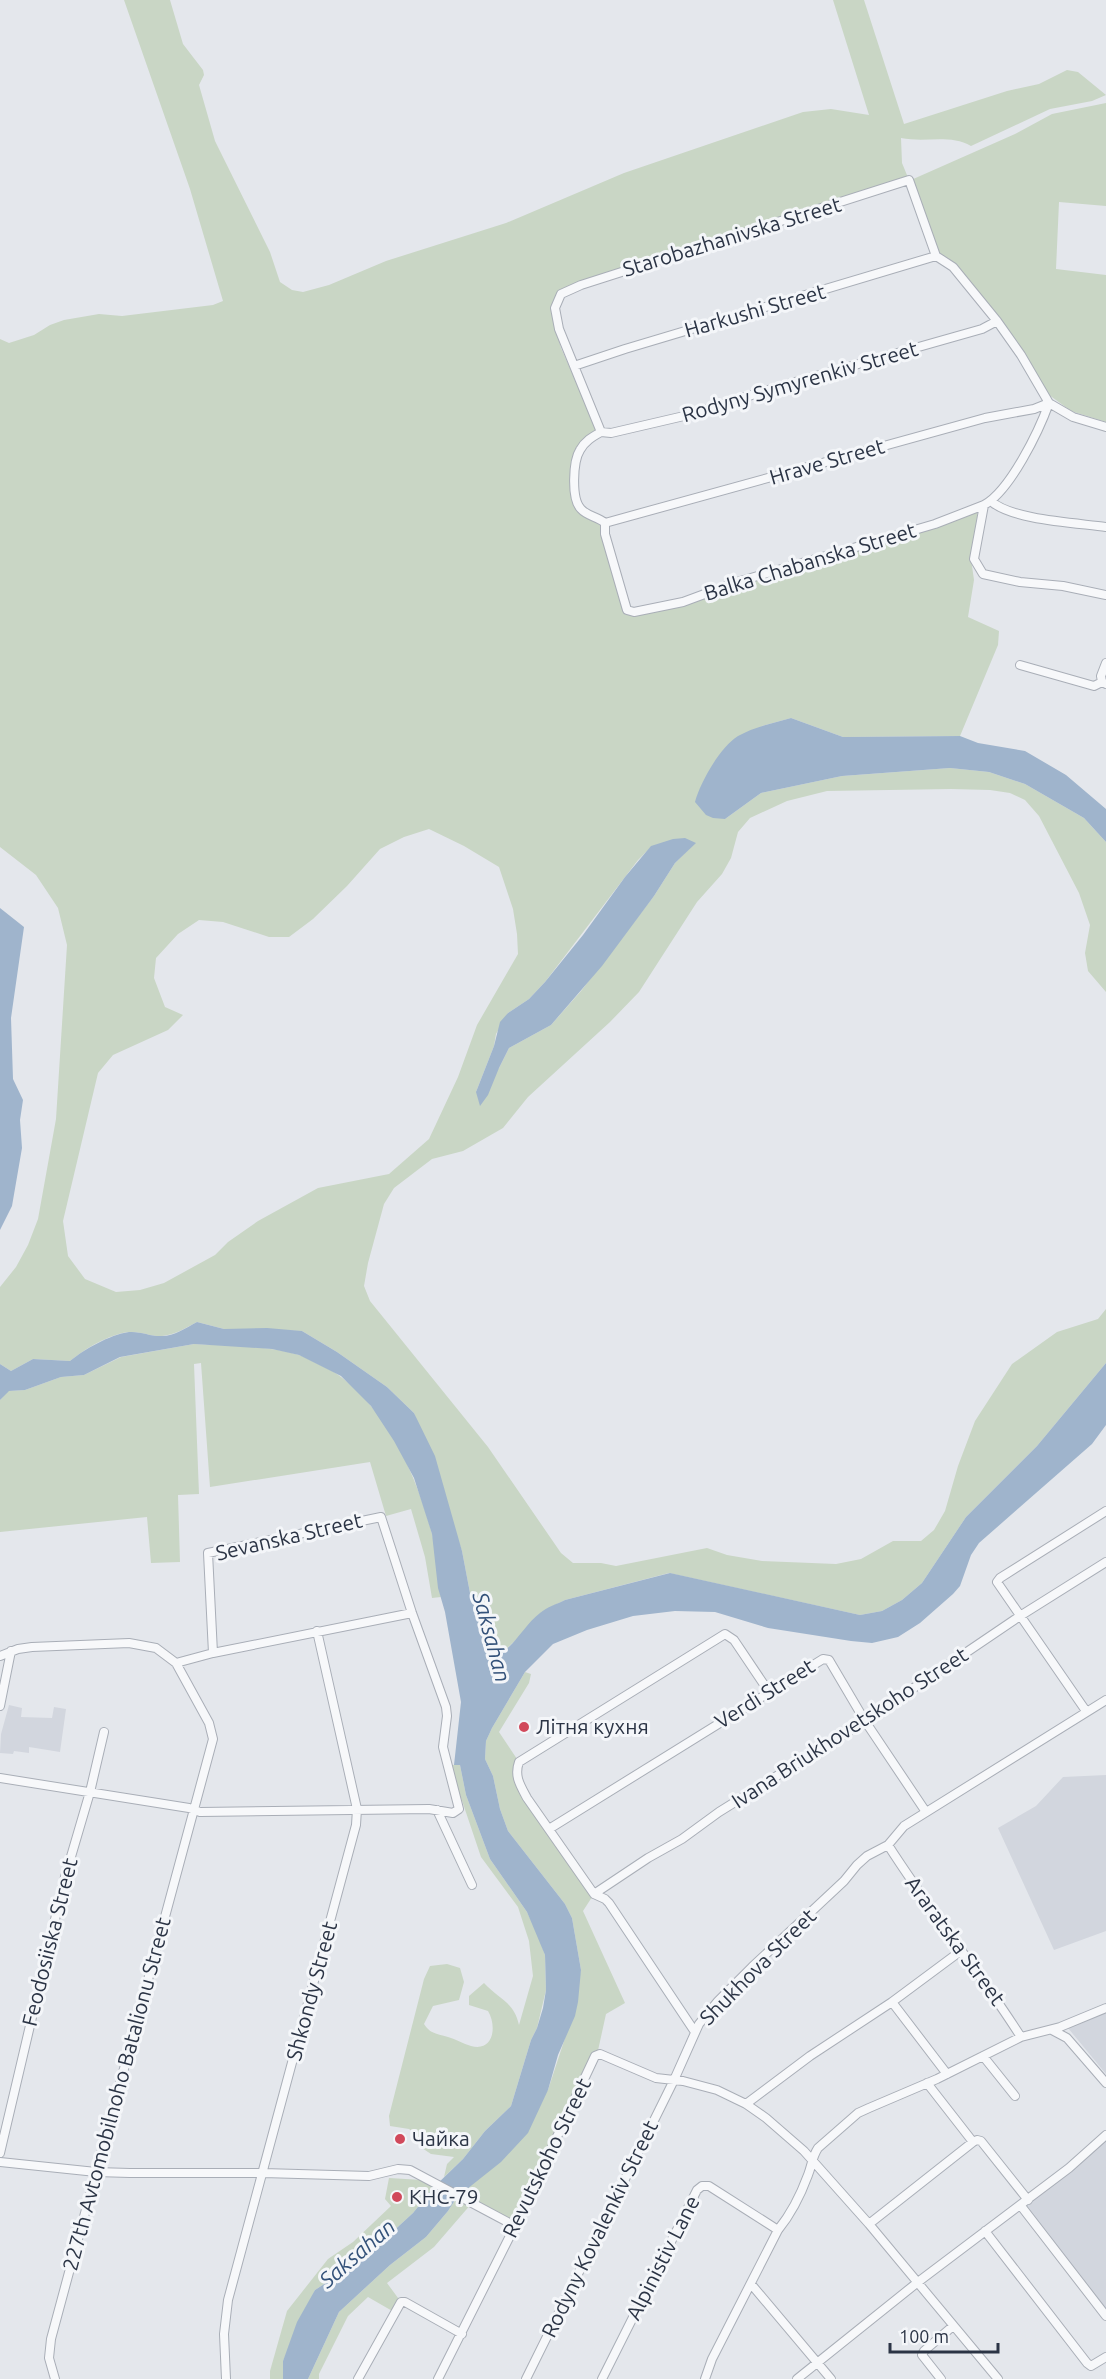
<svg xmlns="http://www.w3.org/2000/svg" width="1106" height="2379" font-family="Ubuntu,sans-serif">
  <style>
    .built { fill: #d2d6de }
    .green { fill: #c9d6c5; fill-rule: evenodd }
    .water { fill: #9fb4cc }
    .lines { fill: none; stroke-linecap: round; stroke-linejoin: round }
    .street-casing { stroke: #a9aeb7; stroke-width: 10 }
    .street { stroke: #f7f8fa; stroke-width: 8 }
    .poi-dot { fill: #d1495b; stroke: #f4f6f9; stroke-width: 2 }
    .labels { text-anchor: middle; stroke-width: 6; stroke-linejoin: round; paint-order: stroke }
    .street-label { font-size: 21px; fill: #2b3445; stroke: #f4f6f9 }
    .poi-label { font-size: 21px; fill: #2b3445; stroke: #f4f6f9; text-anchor: start }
    .water-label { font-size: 22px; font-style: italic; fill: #34527a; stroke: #f4f6f9 }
  </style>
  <rect width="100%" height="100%" fill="#e4e7ec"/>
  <!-- built -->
  <path class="built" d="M9,1705L22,1708L21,1717L52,1718L54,1707L66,1709L60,1752L29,1747V1753L14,1751L13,1754L0,1753L1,1734Z
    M1106,1775V1931L1054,1950L998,1828L1036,1806L1063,1777Z
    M1106,2013V2074L1068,2028Z
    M1106,2135V2316L1021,2206Z"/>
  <!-- green -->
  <path class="green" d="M124,0H170L183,44L203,70L204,75L199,85L215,141L270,252L280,282L292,290L303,292L329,285L386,261L506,223L624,173L803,112L831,109L869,115L833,0H864L904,124L1007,91L1039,84L1067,70L1078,72L1106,95L1092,101L1050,109L971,146C950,134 925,143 901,138L902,163L909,180L561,294L556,331L561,348L595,425V432L579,448L573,497L599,521L602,528L624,604L622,609L624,614L635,615L978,510L971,559L974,580L968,617L999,631L998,645L960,736L843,737L791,718L762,726L725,819L761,793L842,776L950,768L989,772L1025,784L1084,818L1106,842V992L1088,971L1085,953L1090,925L1079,893L1039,816L1025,800L1010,793L990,790L951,789L827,791L787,801L750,818L738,832L731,858L722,874L697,902L639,992L610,1022L528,1097L503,1128L463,1151L432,1159L394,1188L384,1204L368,1263L364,1286L370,1301L488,1447L561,1553L573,1563H601L616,1566L707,1548L727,1555L762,1561L836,1564L861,1559L893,1541H921L934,1530L945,1511L958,1466L975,1421L1012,1364L1057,1332L1098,1319L1106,1309V1363L1037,1446L966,1517L922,1583L902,1600L882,1611L860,1615L669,1573L565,1600L551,1607L505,1650L496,1656L486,1650L480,1623L470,1593L462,1551L414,1413L387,1387L337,1352L302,1331L224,1329L197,1322C186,1328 174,1335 162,1336C152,1337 141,1331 129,1332C109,1334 85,1349 70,1361L33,1359L11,1371L0,1364V1287L16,1267L28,1245L38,1219L56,1119L67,945L58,908L36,875L0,847V339L9,343L34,335L50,325L64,320L99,314L122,316L213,305L223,301L190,189ZM429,829L464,846L499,867L513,909L517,934L518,954L477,1025L458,1077L429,1139L389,1174L318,1188L258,1221L228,1242L215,1255L164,1283L140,1290L116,1292L85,1279L68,1256L63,1221L98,1073L113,1055L168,1030L183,1015L165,1007L154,978L156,958L178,934L199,920L223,922L269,937H289L313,919L347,886L380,849L404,837ZM695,843L675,863L654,896L581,991L551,1025L509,1048L499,1068L476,1092L494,1046L496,1034L508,1013L529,999L545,982L638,860L651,847Z
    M1106,103V206L1059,202L1056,269L1106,275V422L1071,411L1045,392L1029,365L937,254L911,180L1015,134L1052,114Z
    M194,1344C229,1346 265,1345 299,1355C373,1378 414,1464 432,1534C438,1555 435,1576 441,1597L432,1598L425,1557L411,1509L386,1516L370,1462L210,1487L201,1363L194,1364L199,1494L178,1495L180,1562L151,1563L147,1517L0,1532V1400L8,1391L25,1390L61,1377L84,1375L121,1357Z
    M525,1672L531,1674L529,1683L499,1732L519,1762L517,1781L594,1894L583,1911L625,2003L606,2014L597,2055L515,2226L472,2203L434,2247L387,2283L401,2302L394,2312L368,2297L348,2316L319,2374V2379H308L339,2312L390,2265L426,2237L448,2211L457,2197L548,2090L565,2038L581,1970L572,1918L565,1904L508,1831L500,1809L493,1776L485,1759L486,1741L492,1728Z
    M450,1765H460L466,1795L490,1859L527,1912L538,1935L545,1955L546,1990L537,2028L531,2040L511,2106L485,2131L463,2159L444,2177L447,2164L454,2157L431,2154L422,2148L417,2135L409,2129L390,2126L389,2116L424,1979L430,1966L447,1964L460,1968L464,1982L459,2000L433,2006L424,2024C430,2034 438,2034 448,2037C456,2039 463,2044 471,2046C494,2052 497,2026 488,2011L469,2005V1996L484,1983C500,2000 514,2002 519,2025L533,1976L529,1941L518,1907L481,1857Z
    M389,2178L422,2180L434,2187L413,2213L364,2258L315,2290L283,2361V2379H270V2371L287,2311L328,2259L353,2242L391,2206L385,2199Z"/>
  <!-- water -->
  <path class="water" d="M791,718L843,737L960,736L978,743L1025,751L1066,775L1106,809V842L1084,818L1025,784L989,772L950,768L842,776L761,793L725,819L713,818L706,815L695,802C700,783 720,747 738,736C754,727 773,723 791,718Z
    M685,838L696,843L675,863L654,896L602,966L551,1025L509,1048L499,1068L488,1095L480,1106L476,1092L494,1046L500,1022L508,1013L529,999L545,982L583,935L625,877L651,846L673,839Z
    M0,908L24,927L11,1018L13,1079L23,1100L20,1120L22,1148L12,1206L0,1230Z
    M197,1322L224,1329L267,1328L302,1331L337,1352L387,1387L414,1413L435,1456L462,1551L470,1593L480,1623L486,1650L496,1656C514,1648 524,1625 540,1613C547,1607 557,1604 565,1600L670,1573L860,1615L882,1611L902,1600L922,1583L966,1517L1037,1446L1106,1363V1425L1092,1444L979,1543L971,1555L960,1586L953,1594L920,1623L898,1637L872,1643L851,1641L768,1628L715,1612L675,1611L633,1616L587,1630L553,1644L525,1672L492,1728L486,1741L485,1759L493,1776L500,1809L508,1831L565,1904L572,1918L581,1970L578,2002L575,2016L558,2055L548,2090L528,2133L501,2162L457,2197L448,2211L426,2237L390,2265L339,2312L308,2379H283V2361L297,2322L315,2290L364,2258L413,2213L434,2187L463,2159L485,2131L511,2106L531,2040L537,2028L543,2008L546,1990L545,1955L527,1912L490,1859L466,1795L460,1765H454L461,1702L445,1612L438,1588L432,1534L414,1478L394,1441L371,1406L341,1376L299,1355L272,1349L194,1344L120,1357L84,1375L61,1377L25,1390L9,1391L0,1400V1364L11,1371L33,1359L70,1361C85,1349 109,1335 129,1332C141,1331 152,1337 162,1336C174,1336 186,1328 197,1322Z"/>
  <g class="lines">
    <defs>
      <path id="street" d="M574,366L625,349L936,256
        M1049,403C1039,431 1010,491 984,505L935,524L737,582L683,602L634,612L627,610L605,534V523C598,517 587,516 581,509C571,499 573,461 580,450C585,441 592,437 601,432L559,329L555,308L561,294L581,285L909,180L936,256L953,267L997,321L1021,355L1049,403L1073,417L1106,427
        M601,432L611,433L684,416L781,386L982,329L997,321
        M991,501C1011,520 1078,523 1106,527
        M984,505L974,559L983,574L1020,582L1063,586L1106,595
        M605,523L985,418L1034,409L1049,403
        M1020,665L1094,686L1102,682L1106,684
        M1102,682L1101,676L1106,663
        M0,1656L18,1649L32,1647L129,1643L156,1648L176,1663L213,1653L412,1613
        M0,1706L11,1651
        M1086,1711L997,1582L1000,1578L1106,1511
        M0,1778L189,1808L200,1812L429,1809L453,1813L459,1809L443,1747L447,1716L446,1707L412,1613L381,1517L208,1553L213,1653
        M437,1810L472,1885
        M549,1829L823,1659L829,1660L865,1721L926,1812
        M888,1845C930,1911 979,1971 1021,2037
        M594,1894L648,1858L682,1839L719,1812L865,1721L1020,1616L1106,1562
        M892,2002L947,2074
        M1052,2030L1067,2038L1106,2083
        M695,2032L609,1903L605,1899L594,1894L527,1798C520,1785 514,1776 519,1762L725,1634L734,1640L769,1692
        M983,2056L1015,2096
        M927,2083L973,2142L977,2140L981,2141L1028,2200
        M746,2104L810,2056L892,2002L962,1950
        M0,2153L65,1877L90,1792L104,1732
        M0,2162L96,2172L130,2173H263L369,2176L398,2169L410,2170L515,2226
        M1021,2206L1106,2316
        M869,2224L973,2142
        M985,2231L1087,2363L1091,2366L1106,2357
        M751,2284L831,2379
        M55,2379L49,2358L51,2339L213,1739L209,1723L176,1663
        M226,2379L224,2334L228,2300L356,1825L357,1809L317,1631
        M358,2379L401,2302H405L462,2334
        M438,2379L515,2226L595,2056L600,2054L656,2078L683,2081L717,2090L746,2104L766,2118L804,2151L869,2224L998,2379
        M526,2379L674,2080L699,2024L718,2001L752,1967L844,1881L857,1865L867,1856L888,1845L904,1826L1106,1700
        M602,2379L697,2190L702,2186H709L778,2230
        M705,2379L712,2359L778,2230C791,2214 801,2194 808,2175C812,2165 812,2157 818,2148L858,2113L869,2108L937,2079L1021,2037L1060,2027L1106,2008
        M797,2379L918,2282L1069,2168L1106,2135
        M941,2379L922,2355L924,2351L953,2326"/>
    </defs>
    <!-- street casing -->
    <use href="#street" class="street-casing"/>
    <!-- street -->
    <use href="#street" class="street"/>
  </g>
  <!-- markers -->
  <g class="poi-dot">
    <circle cx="524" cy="1727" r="6"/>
    <circle cx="400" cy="2139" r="6"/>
    <circle cx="397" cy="2197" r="6"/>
  </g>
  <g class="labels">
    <!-- street labels -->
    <g class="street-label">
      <text transform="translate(732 237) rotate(-17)" y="7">Starobazhanivska Street</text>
      <text transform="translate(755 311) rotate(-16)" y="7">Harkushi Street</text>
      <text transform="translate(800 382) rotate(-16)" y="7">Rodyny Symyrenkiv Street</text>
      <text transform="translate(827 462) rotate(-16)" y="7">Hrave Street</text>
      <text transform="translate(810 562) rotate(-17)" y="7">Balka Chabanska Street</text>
      <text transform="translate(289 1537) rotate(-13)" y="7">Sevanska Street</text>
      <text transform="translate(765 1694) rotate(-32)" y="7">Verdi Street</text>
      <text transform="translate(850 1728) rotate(-33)" y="7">Ivana Briukhovetskoho Street</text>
      <text transform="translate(955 1941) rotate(54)" y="7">Araratska Street</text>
      <text transform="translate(50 1942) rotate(-76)" y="7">Feodosiiska Street</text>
      <text transform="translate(758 1967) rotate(-45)" y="7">Shukhova Street</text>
      <text transform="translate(312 1991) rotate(-75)" y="7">Shkondy Street</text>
      <text transform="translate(117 2094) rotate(-75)" y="7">227th Avtomobilnoho Batalionu Street</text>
      <text transform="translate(547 2158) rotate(-64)" y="7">Revutskoho Street</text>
      <text transform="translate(600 2229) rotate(-64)" y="7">Rodyny Kovalenkiv Street</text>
      <text transform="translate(663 2258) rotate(-63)" y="7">Alpinistiv Lane</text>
    </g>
    <!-- poi labels -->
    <g class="poi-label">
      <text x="536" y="1734">Літня кухня</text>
      <text x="412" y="2146">Чайка</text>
      <text x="409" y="2204">КНС-79</text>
    </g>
    <!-- water labels -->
    <g class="water-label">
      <text transform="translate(492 1637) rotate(75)" y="8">Saksahan</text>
      <text transform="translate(357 2253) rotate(-41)" y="8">Saksahan</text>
    </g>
  </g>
  <!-- scale -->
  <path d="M890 2343v9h108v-9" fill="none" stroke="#2b3445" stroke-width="3"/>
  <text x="899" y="2343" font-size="18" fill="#2b3445" stroke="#f4f6f9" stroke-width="4.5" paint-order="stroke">100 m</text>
</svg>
